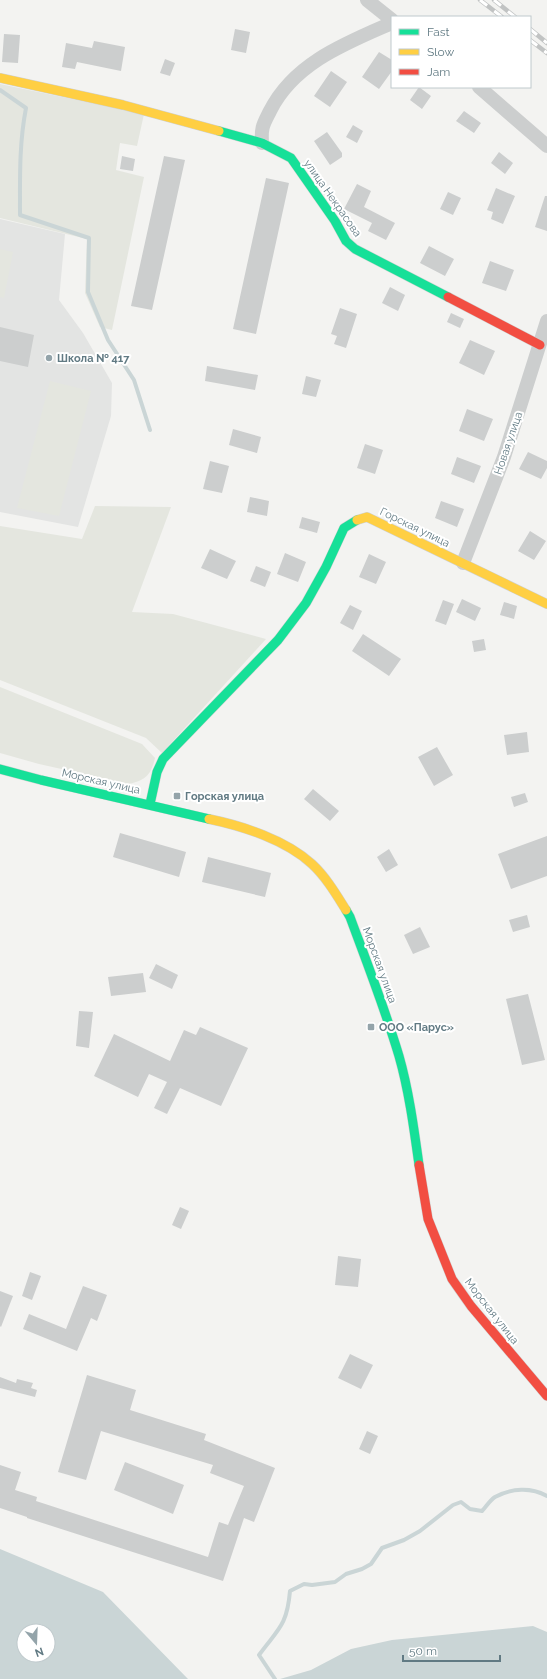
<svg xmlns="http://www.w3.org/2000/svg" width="547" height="1679" font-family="Raleway,sans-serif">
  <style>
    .built { fill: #e3e4e3 }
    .green { fill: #e4e6df }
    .water { fill: #cad5d6; fill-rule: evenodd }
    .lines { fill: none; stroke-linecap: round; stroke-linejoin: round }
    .stream { stroke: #cad5d6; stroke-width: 4 }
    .building { fill: #cccece }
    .fast-casing { stroke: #cfd1d1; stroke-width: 10 }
    .slow-casing { stroke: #cfd1d1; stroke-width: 10 }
    .jam-casing { stroke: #cfd1d1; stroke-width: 10 }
    .street { stroke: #cccece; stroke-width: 14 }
    .fast { stroke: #16e098; stroke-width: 9 }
    .slow { stroke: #ffcf43; stroke-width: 9 }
    .jam { stroke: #f24e42; stroke-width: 9 }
    .rail-casing { stroke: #c1c3c3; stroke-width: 4.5 }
    .rail { stroke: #fff; stroke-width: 3; stroke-dasharray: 9; stroke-linecap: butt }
    .poi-dot { fill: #94a4aa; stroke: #fff; stroke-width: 1.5 }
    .labels { text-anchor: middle; stroke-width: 4; stroke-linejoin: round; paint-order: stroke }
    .street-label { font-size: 11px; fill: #617a83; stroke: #fff }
    .poi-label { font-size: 11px; font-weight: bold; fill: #617a83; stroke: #fff; text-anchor: start }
  </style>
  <rect width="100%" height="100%" fill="#f3f3f1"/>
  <!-- built -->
  <path class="built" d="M0,219L65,234L59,300L83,333L112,383L111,416L78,527L0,512Z"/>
  <!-- green -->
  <path class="green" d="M0,84L144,114L137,146L120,143L116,170L144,177L112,330L100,327L85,293L87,239L0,218Z
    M0,249L13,252L4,298L0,297Z
    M50,381L91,391L59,516L17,508Z
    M95,506L171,507L132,612L173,614L266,639L162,753L146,738L0,680V526L82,539Z
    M0,687L142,744L155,758C151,775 146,780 129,784L39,764L0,753Z"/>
  <!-- water -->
  <path class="water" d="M0,1549L103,1592L188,1679H0ZM24,1631H48V1655H24Z
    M533,1626L547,1632V1679H280L311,1670L351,1649L392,1640Z"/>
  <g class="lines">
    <!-- stream -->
    <path class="stream" d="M0,90L26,108C19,144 20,179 20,215L89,238L88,292L108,340L134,380L150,430
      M275,1679L259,1655C278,1629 287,1626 290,1591L304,1584L312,1585L335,1582L346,1574L362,1569L371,1564L382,1548L404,1540L420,1531L453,1505L461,1502L470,1509L482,1511C486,1507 490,1500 495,1497C512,1488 531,1487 547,1496"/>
  </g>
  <!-- building -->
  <path class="building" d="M235,29L250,32L246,53L231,50Z
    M4,34L20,35L18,63L2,62Z
    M94,41L125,47L121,71L77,62L75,69L62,67L66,43L92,48Z
    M379,52L392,60V71L379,89L362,77Z
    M165,59L175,63L170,76L160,73Z
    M331,71L347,82L330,107L314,96Z
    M419,87L431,96L422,109L410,100Z
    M464,111L481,123L474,133L456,121Z
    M353,125L363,131L357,143L346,137Z
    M327,132L342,153V157L330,165L314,141Z
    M499,152L513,163L505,174L491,163Z
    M122,156L135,159L133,171L120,169Z
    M164,156L185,160L152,310L131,306Z
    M266,178L289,183L256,334L233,329Z
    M357,184L371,191L364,207L395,223L386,240L368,231L372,223L344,209Z
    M496,188L515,196L503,224L491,219L493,212L487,210Z
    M448,192L461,198L453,215L440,209Z
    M545,196H547V231L535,227Z
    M429,246L454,259L445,276L420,263Z
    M490,261L514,270L506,291L482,283Z
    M390,287L405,295L398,311L382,303Z
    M340,308L357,314L346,348L334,344L337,336L331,334Z
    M451,313L464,319L460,328L447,322Z
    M0,327L34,335L28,367L0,361Z
    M470,340L495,351L484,375L459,363Z
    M207,366L258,375L255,390L205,381Z
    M306,376L321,380L316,397L302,394Z
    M467,409L493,419L484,441L459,431Z
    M233,429L261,437L257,453L229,445Z
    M365,444L383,450L375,474L357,468Z
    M528,452L547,461V468L541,479L519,469Z
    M457,457L481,466L474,483L451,474Z
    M210,461L229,466L222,493L203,489Z
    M250,497L269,501L267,516L247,512Z
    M441,501L464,509L457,527L435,518Z
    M302,517L320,522L317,533L299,528Z
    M530,531L546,541L534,560L518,551Z
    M210,549L236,561L227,579L201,568Z
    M285,553L306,562L298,582L277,574Z
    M369,554L386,562L376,584L359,577Z
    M256,566L271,572L265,587L250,581Z
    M462,599L481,608L475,621L456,612Z
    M443,600L454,604L446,625L435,621Z
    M504,602L517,606L514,619L500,615Z
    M350,605L362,611L353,630L340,623Z
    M363,634L401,659L389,676L352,651Z
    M484,639L486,650L474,652L472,641Z
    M527,732L529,752L507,755L504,735Z
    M437,747L453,775L434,786L418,757Z
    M313,789L339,811L330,821L304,799Z
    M525,793L528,802L514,807L511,797Z
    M120,833L186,852L179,877L113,857Z
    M547,836V876L511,889L498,854Z
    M389,849L398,865L386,872L377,857Z
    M208,857L271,873L265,897L202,882Z
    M527,915L530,927L513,932L509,920Z
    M420,927L430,947L413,954L404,935Z
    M156,964L178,975L172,989L149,978Z
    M143,973L146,992L111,996L108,977Z
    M528,994L545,1060L522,1065L506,999Z
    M79,1011L93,1012L89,1048L76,1046Z
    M200,1027L248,1048L221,1106L180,1088L167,1114L154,1108L167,1082L149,1074L138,1097L94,1076L114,1034L170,1061L184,1030L196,1035Z
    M180,1207L189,1211L181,1229L172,1225Z
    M338,1256L361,1259L358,1287L335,1285Z
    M30,1272L41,1276L32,1300L22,1296Z
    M83,1286L107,1295L97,1321L91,1318L77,1351L23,1329L29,1314L66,1329Z
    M0,1291L13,1296L1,1327L0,1326Z
    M350,1354L373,1365L361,1389L338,1378Z
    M87,1375L136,1390L130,1410L206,1434L204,1440L275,1468L254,1522L244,1518L223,1581L27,1518V1517L0,1508V1465L21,1472L15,1490L37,1497L36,1501L208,1557L219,1522L228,1525L244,1486L210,1473L213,1465L101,1431L86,1480L58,1472Z
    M0,1377L16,1383L17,1379L33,1383L31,1388L37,1390L35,1397L0,1388Z
    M367,1431L378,1436L370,1454L359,1449Z
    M125,1462L184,1485L173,1514L114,1490Z"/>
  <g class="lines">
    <defs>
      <path id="fast" d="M219,131L262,143L291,158L335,221L346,241L355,249L448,297
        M0,769L41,780L209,819
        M150,804L157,772L163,759L278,640L306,603L326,567L344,528L357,520
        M346,910L350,917C367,963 385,1009 399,1056C409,1091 414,1129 419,1165"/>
      <path id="slow" d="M0,78L123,105L219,131
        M357,520L367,517L547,604
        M209,819C243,826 286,840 312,864C326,877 336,894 346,910"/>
      <path id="jam" d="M448,297L540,345
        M419,1165L428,1219L452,1279L471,1306L547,1396"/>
    </defs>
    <!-- fast casing -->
    <use href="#fast" class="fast-casing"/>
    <!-- slow casing -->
    <use href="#slow" class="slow-casing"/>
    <!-- jam casing -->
    <use href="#jam" class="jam-casing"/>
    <!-- street -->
    <path class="street" d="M367,0L392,20
      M479,87L547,146
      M262,143C261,127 263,125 270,111C294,63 346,43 392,23
      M463,563L504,457L547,321"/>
    <!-- fast -->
    <use href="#fast" class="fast"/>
    <!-- slow -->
    <use href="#slow" class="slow"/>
    <!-- jam -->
    <use href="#jam" class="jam"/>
    <defs>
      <path id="rail" d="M480,0L502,17
        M494,0L515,17
        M530,29L547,43
        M530,40L547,53"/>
    </defs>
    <!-- rail casing -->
    <use href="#rail" class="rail-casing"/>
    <!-- rail -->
    <use href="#rail" class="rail"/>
  </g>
  <!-- markers -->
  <g class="poi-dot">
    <circle cx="49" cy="358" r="4"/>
    <rect x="173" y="792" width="8" height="8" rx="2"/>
    <rect x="367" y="1023" width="8" height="8" rx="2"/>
  </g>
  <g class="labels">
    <!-- street labels -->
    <g class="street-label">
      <text transform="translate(333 198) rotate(55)" y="4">улица Некрасова</text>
      <text transform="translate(508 443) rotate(-71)" y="4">Новая улица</text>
      <text transform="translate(415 527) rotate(26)" y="4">Горская улица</text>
      <text transform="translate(101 781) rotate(13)" y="4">Морская улица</text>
      <text transform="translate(380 965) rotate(70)" y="4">Морская улица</text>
      <text transform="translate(492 1311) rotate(52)" y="4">Морская улица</text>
    </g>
    <!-- poi labels -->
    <g class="poi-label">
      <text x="57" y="362">Школа № 417</text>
      <text x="185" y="800">Горская улица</text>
      <text x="379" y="1031">ООО «Парус»</text>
    </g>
  </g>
  <!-- legend -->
  <rect x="391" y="16" width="140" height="72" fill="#ffffff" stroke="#c0cacd"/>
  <rect x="399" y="29" width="20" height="6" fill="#16e098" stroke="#c0cacd"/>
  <text x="427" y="36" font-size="12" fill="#617a83">Fast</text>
  <rect x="399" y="49" width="20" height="6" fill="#ffcf43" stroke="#c0cacd"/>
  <text x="427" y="56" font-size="12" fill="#617a83">Slow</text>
  <rect x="399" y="69" width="20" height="6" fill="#f24e42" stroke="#c0cacd"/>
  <text x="427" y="76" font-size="12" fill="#617a83">Jam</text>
  <!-- north arrow -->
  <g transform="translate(36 1643) rotate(161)"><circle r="19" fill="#ffffff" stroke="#c0cacd"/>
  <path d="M0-3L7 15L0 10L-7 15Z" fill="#94a4aa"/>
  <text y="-6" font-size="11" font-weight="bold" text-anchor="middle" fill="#617a83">N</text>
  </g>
  <!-- scale -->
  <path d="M403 1655v6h97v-6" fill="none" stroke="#617a83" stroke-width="2"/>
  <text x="409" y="1655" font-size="12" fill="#617a83" stroke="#ffffff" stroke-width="3" paint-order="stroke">50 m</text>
</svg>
